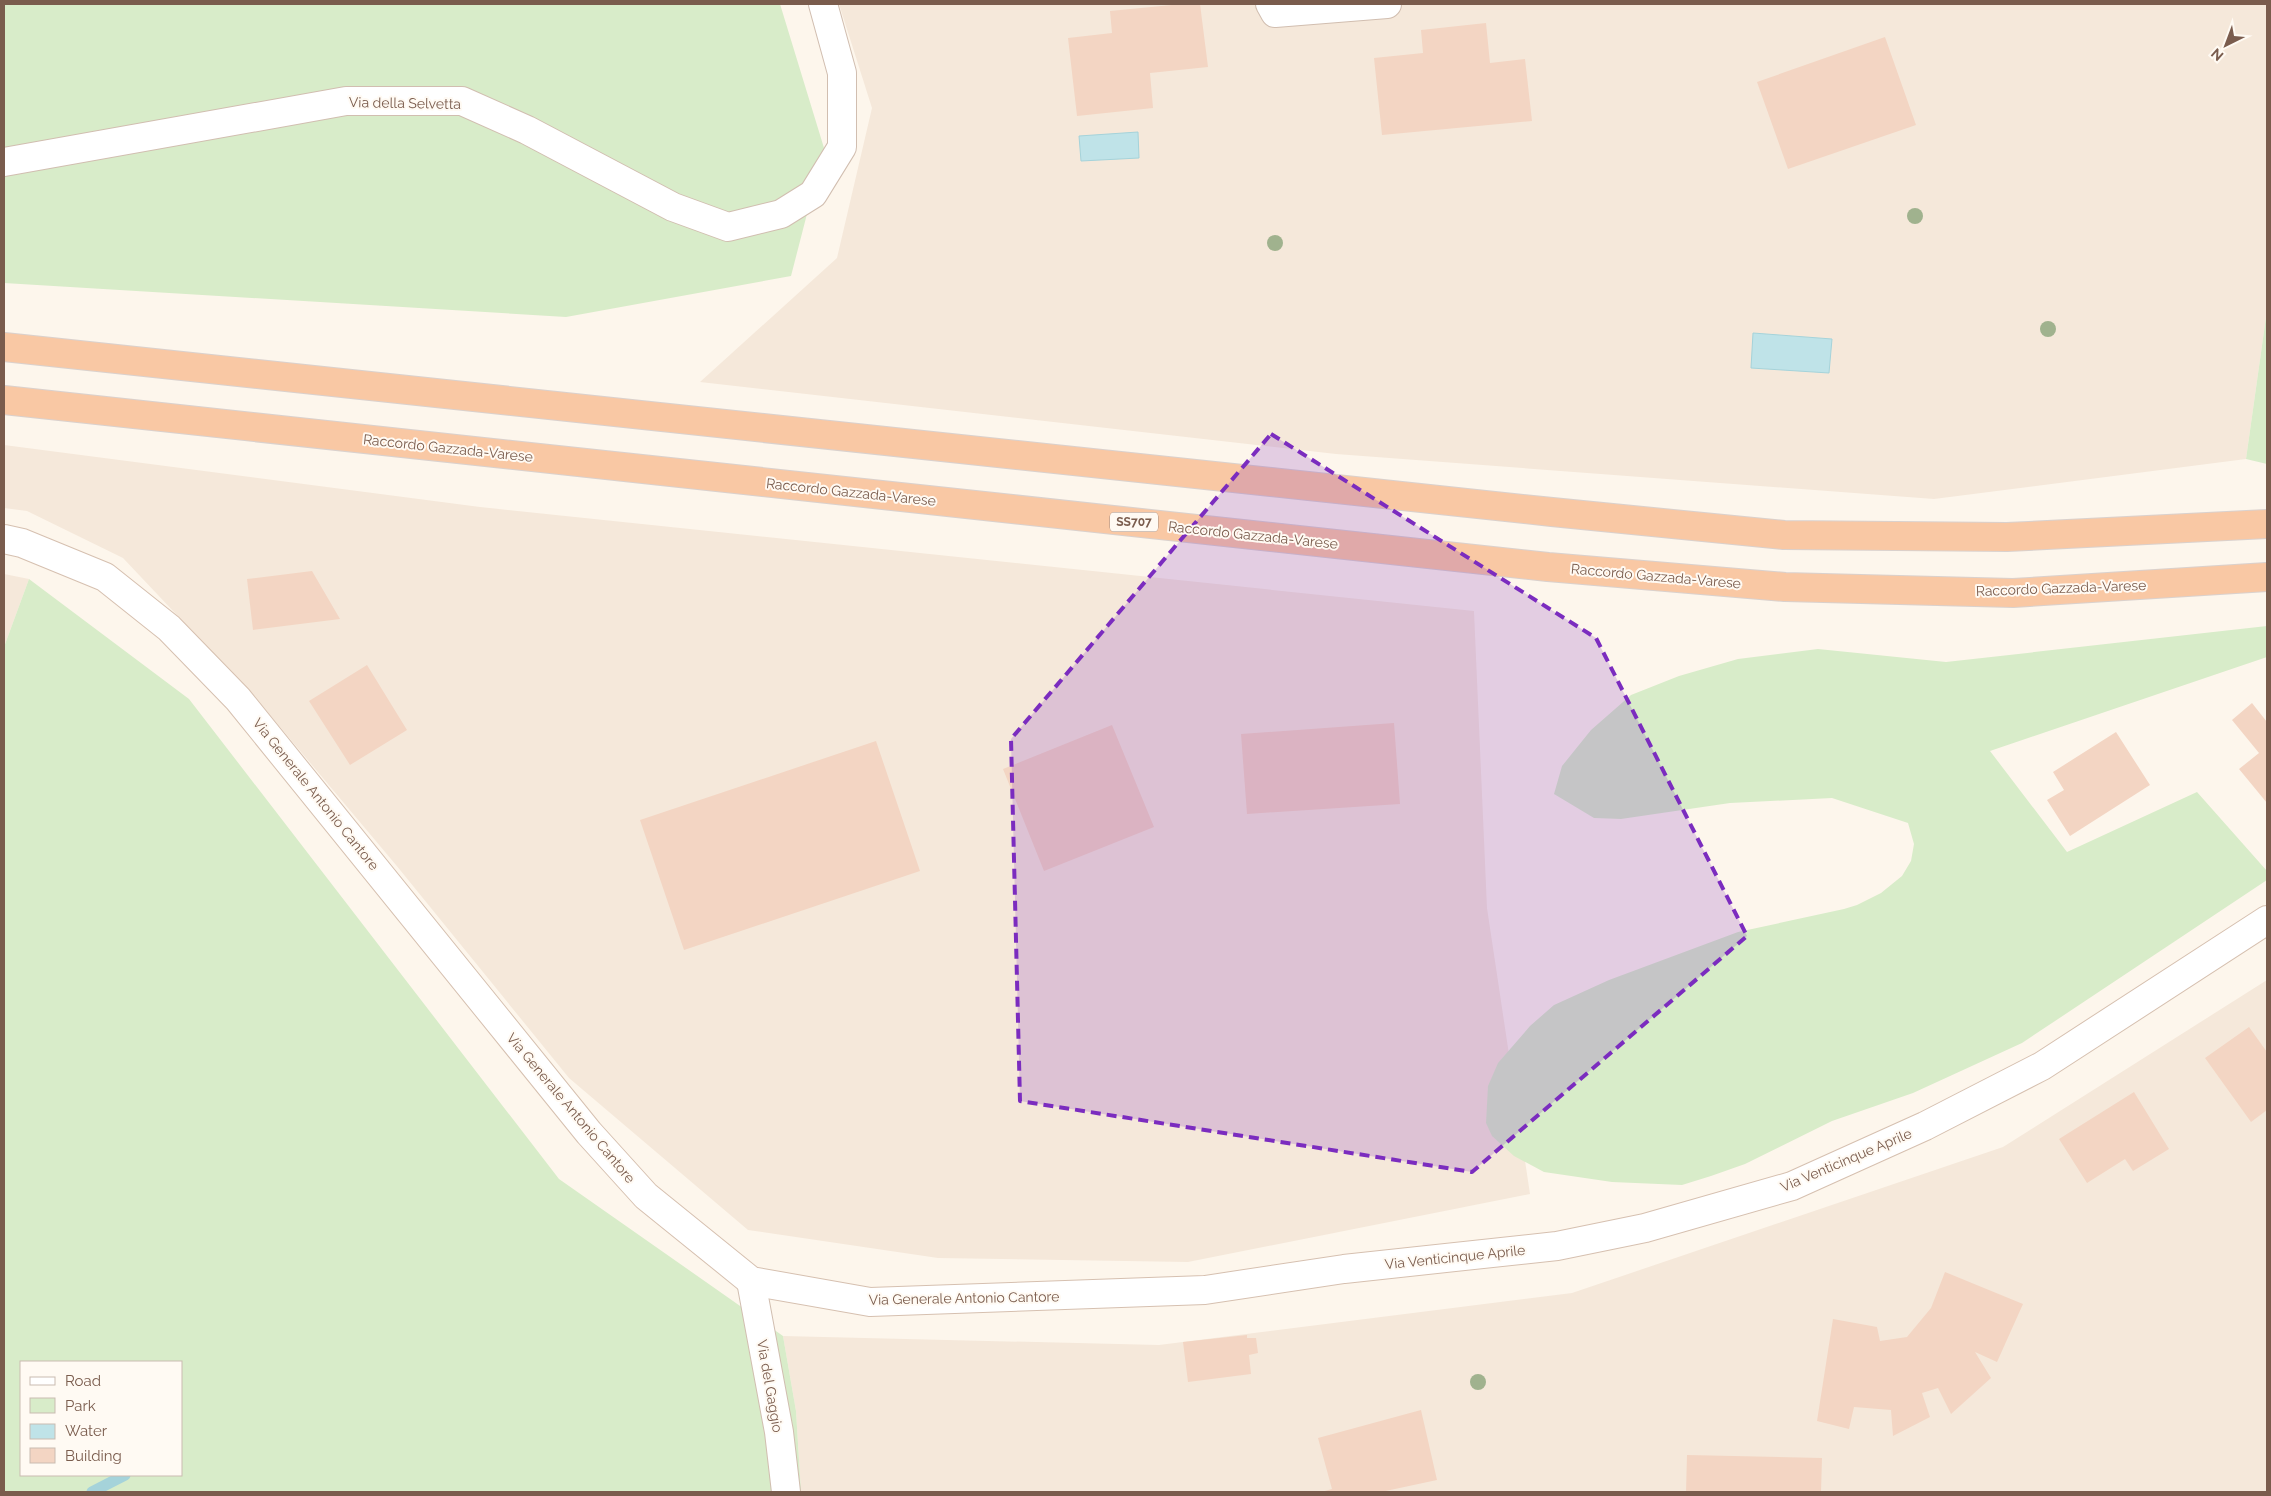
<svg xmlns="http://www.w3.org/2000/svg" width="2271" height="1496" font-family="Raleway,sans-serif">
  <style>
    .residential { fill: #f5e8da }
    .green { fill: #d8ecc9; fill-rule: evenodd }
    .water { fill: #bfe3e8; stroke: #a5d3da }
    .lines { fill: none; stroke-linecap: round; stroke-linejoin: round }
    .stream { stroke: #a5d3da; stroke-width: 11 }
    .building { fill: #f3d5c3 }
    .minor-casing { stroke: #d1beb0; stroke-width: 30 }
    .secondary-casing { stroke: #d6c0b0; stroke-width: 30 }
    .trunk-casing { stroke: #dad1cd; stroke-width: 30 }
    .minor { stroke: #fff; stroke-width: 28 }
    .secondary { stroke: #fff; stroke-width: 28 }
    .trunk { stroke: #f9c8a4; stroke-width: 28 }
    .tree { fill: #a0b28e }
    .marked { fill: #7b2cbf; fill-opacity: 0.2; stroke: #7b2cbf; stroke-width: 4; stroke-dasharray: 10 6; stroke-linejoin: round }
    .labels { text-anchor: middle; stroke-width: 4; stroke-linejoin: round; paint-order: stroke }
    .shield { fill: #fffaf3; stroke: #a28b7f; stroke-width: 1 }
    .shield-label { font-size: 12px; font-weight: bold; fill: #7a5c4d }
    .street-label { font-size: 14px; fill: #7a5c4d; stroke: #fffaf3 }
  </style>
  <rect width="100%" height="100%" fill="#fdf6ec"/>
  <!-- residential -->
  <path class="residential" d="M839,4H2267V310L2246,459L1934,499L1336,454L700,382L837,258L872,108Z
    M4,445L480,507L1474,611L1487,908L1530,1194L1188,1262L938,1258L748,1230L569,1078L396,865L259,702L123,558L27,511L4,508Z
    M4,574L29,579L4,647Z
    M2267,980V1492H801L796,1411L783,1336L1159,1345L1572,1293L2003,1147Z"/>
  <!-- green -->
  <path class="green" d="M4,4H780L824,148L791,276L566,317L4,283Z
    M2267,310V464L2246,459Z
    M29,579L189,699L559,1179L783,1336L796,1411L801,1492H4V647ZM21,1362H181V1475H21Z
    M2267,626V657L1990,751L2067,852L2197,792L2267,871V880L2022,1043L1913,1093L1832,1121L1745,1164L1711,1176L1682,1185L1612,1182L1544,1172L1514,1156L1492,1136L1486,1123L1488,1086L1498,1063L1530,1026L1554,1005L1609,980L1738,932L1844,909L1857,905L1881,893L1902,876L1911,861L1914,844L1908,823L1832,798L1730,803L1621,819L1594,818L1554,794L1562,766L1591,730L1631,695L1679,676L1738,659L1818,649L1946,662Z"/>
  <!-- water -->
  <path class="water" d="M1138,132L1139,158L1081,161L1079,136Z
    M1753,333L1832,339L1829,373L1751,368Z"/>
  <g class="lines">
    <!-- stream -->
    <path class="stream" d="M92,1492L125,1475"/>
  </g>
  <!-- building -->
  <path class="building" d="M1182,4H1200L1208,67L1150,73L1153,108L1077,116L1068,38L1112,33L1110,11Z
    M1486,23L1490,63L1525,59L1532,121L1382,135L1374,58L1423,53L1421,30Z
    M1885,37L1916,125L1788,169L1757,82Z
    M312,571L340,619L253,630L247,579Z
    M367,665L407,730L350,765L309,701Z
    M2252,703L2267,722V803L2239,769L2259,753L2232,720Z
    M1394,723L1400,804L1247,814L1241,734Z
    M1112,725L1154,827L1044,871L1003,769Z
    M2116,732L2150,785L2070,836L2047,800L2064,790L2053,772Z
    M876,741L920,871L684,950L640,820Z
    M2249,1027L2267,1052V1110L2251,1122L2205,1058Z
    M2134,1092L2169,1149L2133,1171L2125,1159L2087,1183L2059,1139Z
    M1945,1272L2023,1304L1997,1362L1975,1352L1991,1378L1951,1414L1938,1388L1922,1393L1930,1417L1893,1436L1891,1410L1854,1407L1849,1429L1817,1421L1833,1319L1877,1327L1880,1341L1907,1337L1931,1308Z
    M1247,1335V1338H1256L1258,1353L1249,1355L1251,1374L1188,1382L1183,1342Z
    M1421,1410L1437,1480L1381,1492H1321L1332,1489L1318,1438Z
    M1687,1455L1822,1458L1821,1492H1686Z"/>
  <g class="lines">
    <defs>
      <path id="minor" d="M1270,4L1275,13L1387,4
        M4,162L346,101H462L527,130L673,207L728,227L781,214L813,194L842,147V73L823,4
        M751,1281L779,1432L786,1492"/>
      <path id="secondary" d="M4,539L22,543L105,577L169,628L238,699L589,1133L646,1196L751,1281L870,1302L1205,1290L1344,1269L1557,1246L1645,1228L1792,1186L1925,1126L2042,1066L2267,920"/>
      <path id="trunk" d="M4,347L1552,512L1784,535L2007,537L2267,524
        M4,400L1548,567L1785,587L2013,593L2267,577"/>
    </defs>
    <!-- minor casing -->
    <use href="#minor" class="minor-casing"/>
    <!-- secondary casing -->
    <use href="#secondary" class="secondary-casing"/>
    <!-- trunk casing -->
    <use href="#trunk" class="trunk-casing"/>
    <!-- minor -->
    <use href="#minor" class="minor"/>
    <!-- secondary -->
    <use href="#secondary" class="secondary"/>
    <!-- trunk -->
    <use href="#trunk" class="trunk"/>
  </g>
  <!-- trees -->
  <g class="tree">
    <circle cx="1915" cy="216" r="8"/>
    <circle cx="1275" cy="243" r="8"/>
    <circle cx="2048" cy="329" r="8"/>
    <circle cx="1478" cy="1382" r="8"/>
  </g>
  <!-- marked area -->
  <path class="marked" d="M1271,434L1596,638L1747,936L1472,1172L1020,1101L1011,739Z"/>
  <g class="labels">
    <!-- shield labels -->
    <rect class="shield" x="1110" y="512.5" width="48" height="19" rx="4"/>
    <g class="shield-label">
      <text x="1134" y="526">SS707</text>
    </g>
    <!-- street labels -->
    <g class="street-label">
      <text transform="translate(405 103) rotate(1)" y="5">Via della Selvetta</text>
      <text transform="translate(448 448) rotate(6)" y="5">Raccordo Gazzada-Varese</text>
      <text transform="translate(851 492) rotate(6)" y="5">Raccordo Gazzada-Varese</text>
      <text transform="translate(1253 535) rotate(6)" y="5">Raccordo Gazzada-Varese</text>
      <text transform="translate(1656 576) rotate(5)" y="5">Raccordo Gazzada-Varese</text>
      <text transform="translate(2061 588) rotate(-2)" y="5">Raccordo Gazzada-Varese</text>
      <text transform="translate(316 794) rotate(51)" y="5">Via Generale Antonio Cantore</text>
      <text transform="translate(571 1108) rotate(50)" y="5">Via Generale Antonio Cantore</text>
      <text transform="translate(1846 1160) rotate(-23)" y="5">Via Venticinque Aprile</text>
      <text transform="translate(1455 1257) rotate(-6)" y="5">Via Venticinque Aprile</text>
      <text transform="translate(964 1298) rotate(-1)" y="5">Via Generale Antonio Cantore</text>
      <text transform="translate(770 1386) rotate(80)" y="5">Via del Gaggio</text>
    </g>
  </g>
  <!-- border -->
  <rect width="2271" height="1496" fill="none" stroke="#7a5c4d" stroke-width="10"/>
  <!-- legend -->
  <rect x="20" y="1361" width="162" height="115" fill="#fffaf3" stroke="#cabbb1"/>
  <rect x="30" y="1377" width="25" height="8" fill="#ffffff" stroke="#cabbb1"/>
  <text x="65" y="1386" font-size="15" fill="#7a5c4d">Road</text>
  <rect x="30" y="1398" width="25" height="15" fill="#d8ecc9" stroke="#cabbb1"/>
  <text x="65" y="1411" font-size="15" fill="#7a5c4d">Park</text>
  <rect x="30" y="1424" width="25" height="15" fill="#bfe3e8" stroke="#cabbb1"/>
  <text x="65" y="1436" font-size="15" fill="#7a5c4d">Water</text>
  <rect x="30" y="1448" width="25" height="15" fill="#f3d5c3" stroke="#cabbb1"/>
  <text x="65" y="1461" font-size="15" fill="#7a5c4d">Building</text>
  <!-- north arrow -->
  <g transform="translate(2226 45) rotate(222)" stroke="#fffaf3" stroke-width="4" paint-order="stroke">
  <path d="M0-4L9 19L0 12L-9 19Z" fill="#7a5c4d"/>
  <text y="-8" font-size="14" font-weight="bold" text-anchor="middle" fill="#7a5c4d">N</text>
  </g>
</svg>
